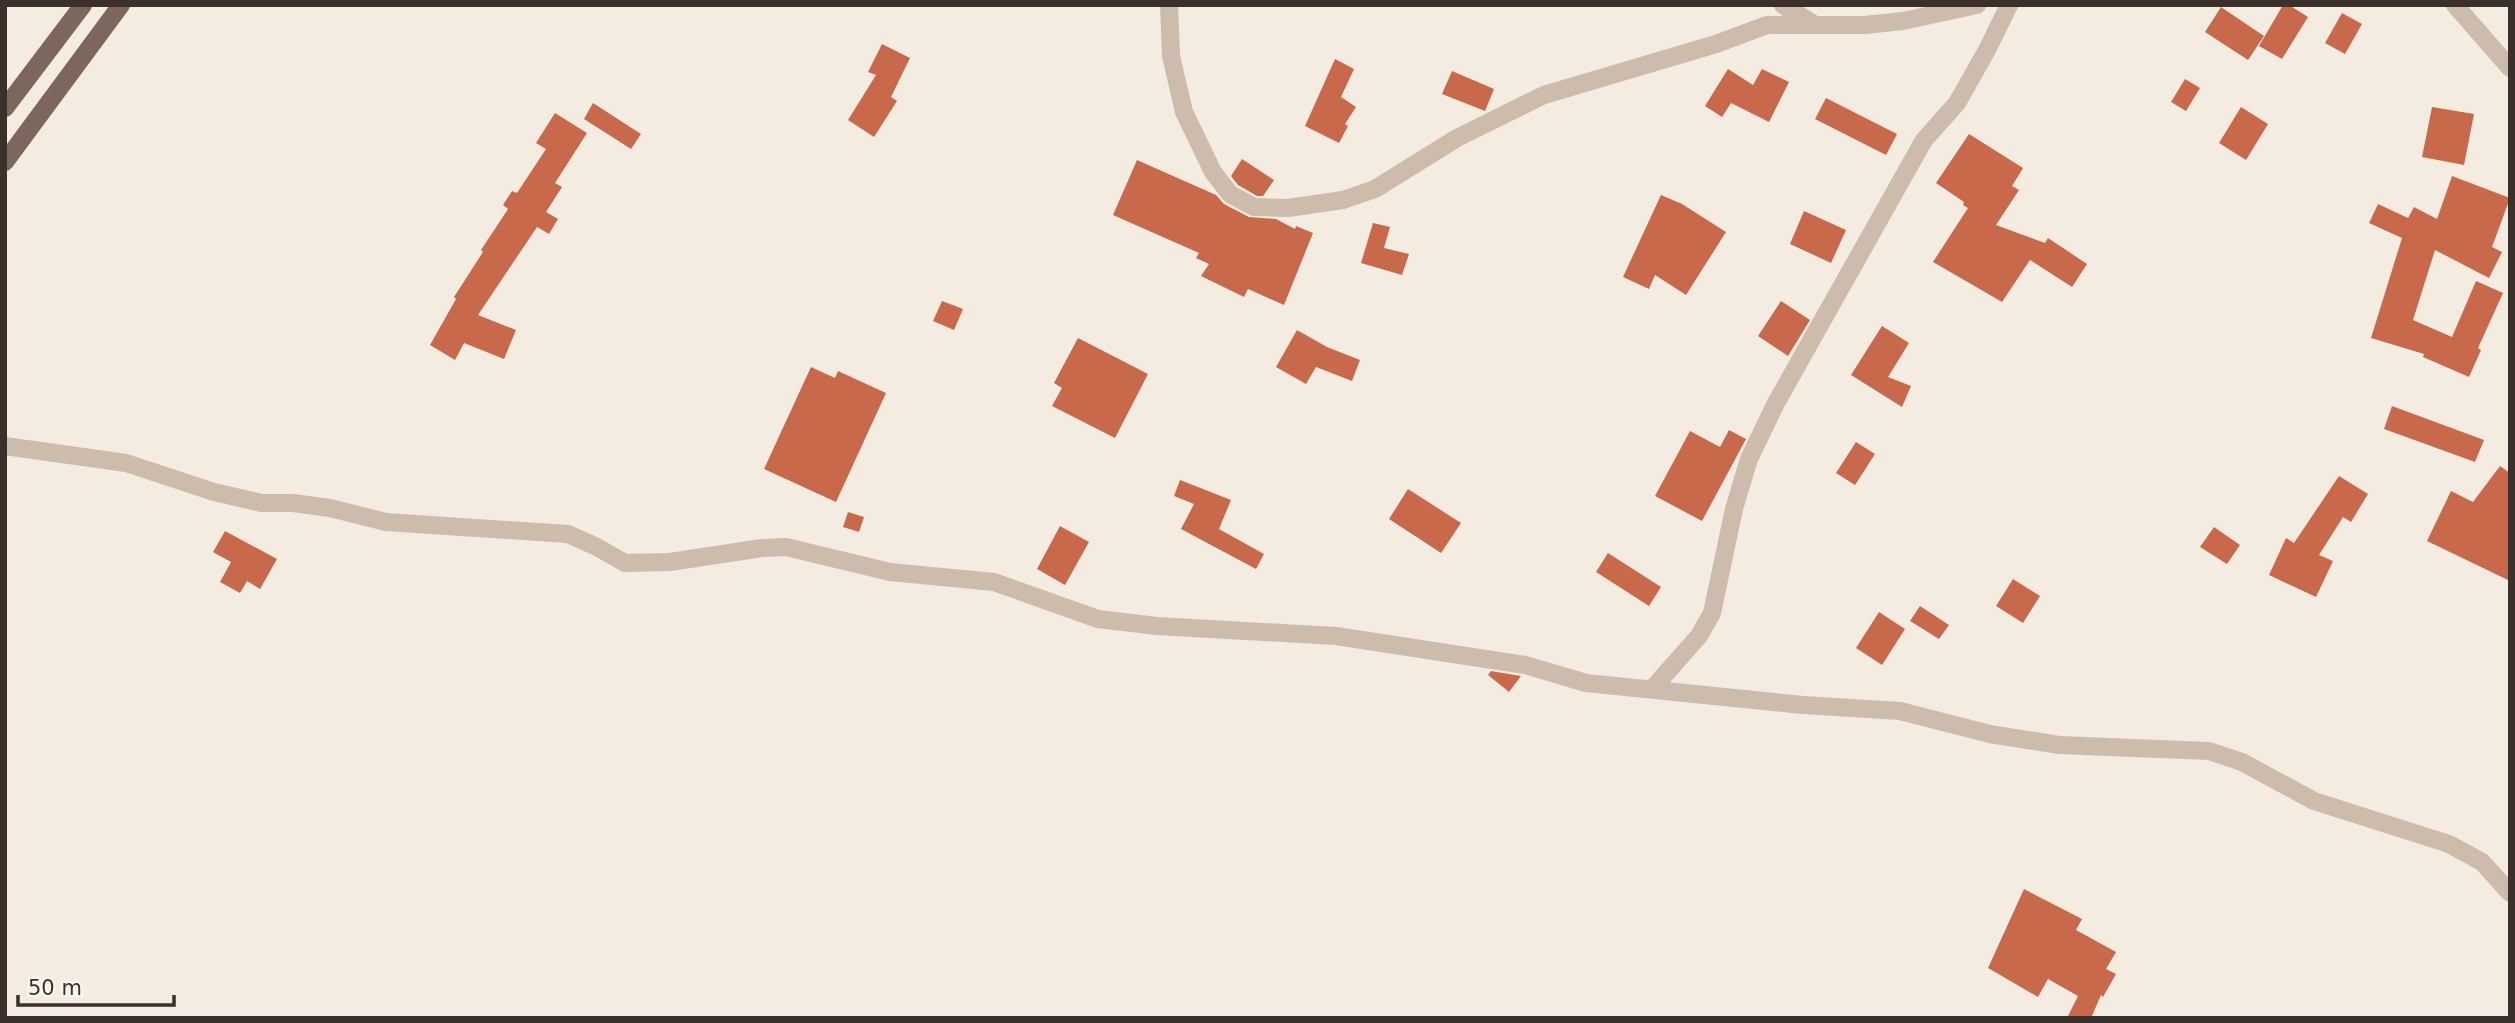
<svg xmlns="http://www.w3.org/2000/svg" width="2515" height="1023" font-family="'DejaVu Sans',sans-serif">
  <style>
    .building { fill: #c8694b }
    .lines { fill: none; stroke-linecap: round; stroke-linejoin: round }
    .minor { stroke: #cdbbac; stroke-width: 18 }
    .major { stroke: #7d675c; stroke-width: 18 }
  </style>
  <rect width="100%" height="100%" fill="#f4ebe1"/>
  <!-- building -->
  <path class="building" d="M2283,5H2289L2308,17L2282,59L2259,46Z
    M2221,7L2264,36L2248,60L2205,32Z
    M2342,13L2362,24L2345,54L2325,43Z
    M882,44L910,58L891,97L897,101L874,137L848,120L876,75L868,72Z
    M1335,59L1354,69L1341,97L1356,107L1345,124L1348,126L1339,143L1305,126Z
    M1728,69L1753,85L1762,69L1789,82L1769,122L1731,103L1722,117L1705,106Z
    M1452,71L1494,89L1485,111L1442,94Z
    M2185,79L2200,88L2186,111L2171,102Z
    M1826,98L1897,134L1886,155L1815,119Z
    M593,103L641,134L631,149L584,119Z
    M2241,107L2268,124L2246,160L2219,143Z
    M2432,107L2474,114L2464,165L2422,157Z
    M555,113L587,133L555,183L562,187L546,212L558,219L549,234L537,227L478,315L516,330L504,359L464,343L455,360L430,345L456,299L454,297L483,252L481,250L508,209L503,205L512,191L517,193L546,149L536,143Z
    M1969,134L2023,168L2012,186L2019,190L1996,225L2045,243L2048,238L2087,264L2072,287L2030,260L2002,302L1933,262L1968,208L1963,205L1964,202L1936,183Z
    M1242,159L1274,180L1263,196H1257L1238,185L1231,176Z
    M1137,160L1216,195L1224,204L1249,217L1276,219L1295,229L1296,226L1313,233L1284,305L1248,289L1244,297L1201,276L1209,264L1196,258L1199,253L1113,215Z
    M2452,176L2510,198L2492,247L2502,252L2489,278L2435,250L2413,320L2452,337L2476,281L2503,293L2478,348L2481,350L2469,377L2423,357L2424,354L2371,338L2402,238L2369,223L2378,204L2408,218L2414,207L2437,219Z
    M1661,195L1682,204L1726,232L1686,295L1655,275L1649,289L1623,277Z
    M1804,211L1846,230L1831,263L1790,244Z
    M1373,223L1390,227L1384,248L1409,254L1402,275L1361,263Z
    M942,301L963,309L954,330L933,321Z
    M1781,301L1810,320L1788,356L1758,336Z
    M1882,326L1909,343L1888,377L1911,386L1902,407L1851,375Z
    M1297,330L1327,347L1360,360L1352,381L1316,367L1306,384L1276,367Z
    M1078,338L1148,374L1115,438L1052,406L1062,388L1054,383Z
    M811,367L835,378L838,371L886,393L836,502L764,469Z
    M2392,406L2484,440L2475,462L2384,429Z
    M1729,430L1746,439L1702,521L1655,496L1690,431L1720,447Z
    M1856,442L1875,454L1855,485L1836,473Z
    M2500,466L2510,473V581L2427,541L2451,491L2473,502Z
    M2339,476L2368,494L2351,522L2343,517L2319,555L2333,561L2316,597L2269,575L2286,538L2294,543Z
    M1180,480L1231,500L1219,529L1264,554L1256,569L1181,529L1194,504L1174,496Z
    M1408,489L1461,523L1441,553L1389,519Z
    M848,512L864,517L859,532L843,527Z
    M1060,526L1089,542L1065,585L1037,569Z
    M2214,527L2240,545L2227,564L2200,547Z
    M225,531L277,559L260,589L247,581L240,593L220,582L231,562L213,552Z
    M1608,553L1661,587L1649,606L1596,572Z
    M2013,579L2040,596L2023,623L1996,606Z
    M1920,606L1949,625L1939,639L1910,621Z
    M1879,612L1905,629L1882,665L1856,648Z
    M1491,671L1521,676L1509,692L1488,675Z
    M2024,889L2082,919L2076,930L2116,952L2106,969L2116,974L2103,997L2101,995L2091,1018H2067L2078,996L2048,979L2038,997L1988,968Z"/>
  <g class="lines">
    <!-- minor -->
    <path class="minor" d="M1169,5L1171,56L1184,112L1213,172L1230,194L1254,207L1288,208L1343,200L1375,189L1457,138L1544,95L1716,44L1767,25H1865L1903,21L1977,5
      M1783,5L1812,23
      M2455,5L2510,68
      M5,446L126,463L214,492L261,503H293L330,508L386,522L568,534L597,547L625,563L670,562L762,548L786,547L890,572L994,582L1098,619L1157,626L1336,636L1525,665L1586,683L1803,705L1900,711L1990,734L2059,745L2209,751L2242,762L2314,801L2449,844L2482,862L2510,893
      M1652,689L1699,636L1712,613L1734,509L1749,459L1776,403L1924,140L1957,103L1987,50L2009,5"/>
    <!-- major -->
    <path class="major" d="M5,108L83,5
      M5,162L121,5"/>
  </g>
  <!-- border -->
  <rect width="2515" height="1023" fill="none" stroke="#3b302b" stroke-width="14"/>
  <!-- scale -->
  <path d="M18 995v10h156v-10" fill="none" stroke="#3b302b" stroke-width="3.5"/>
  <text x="28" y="995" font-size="21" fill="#3b302b" stroke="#fbf5ee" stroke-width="5" paint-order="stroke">50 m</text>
</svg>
